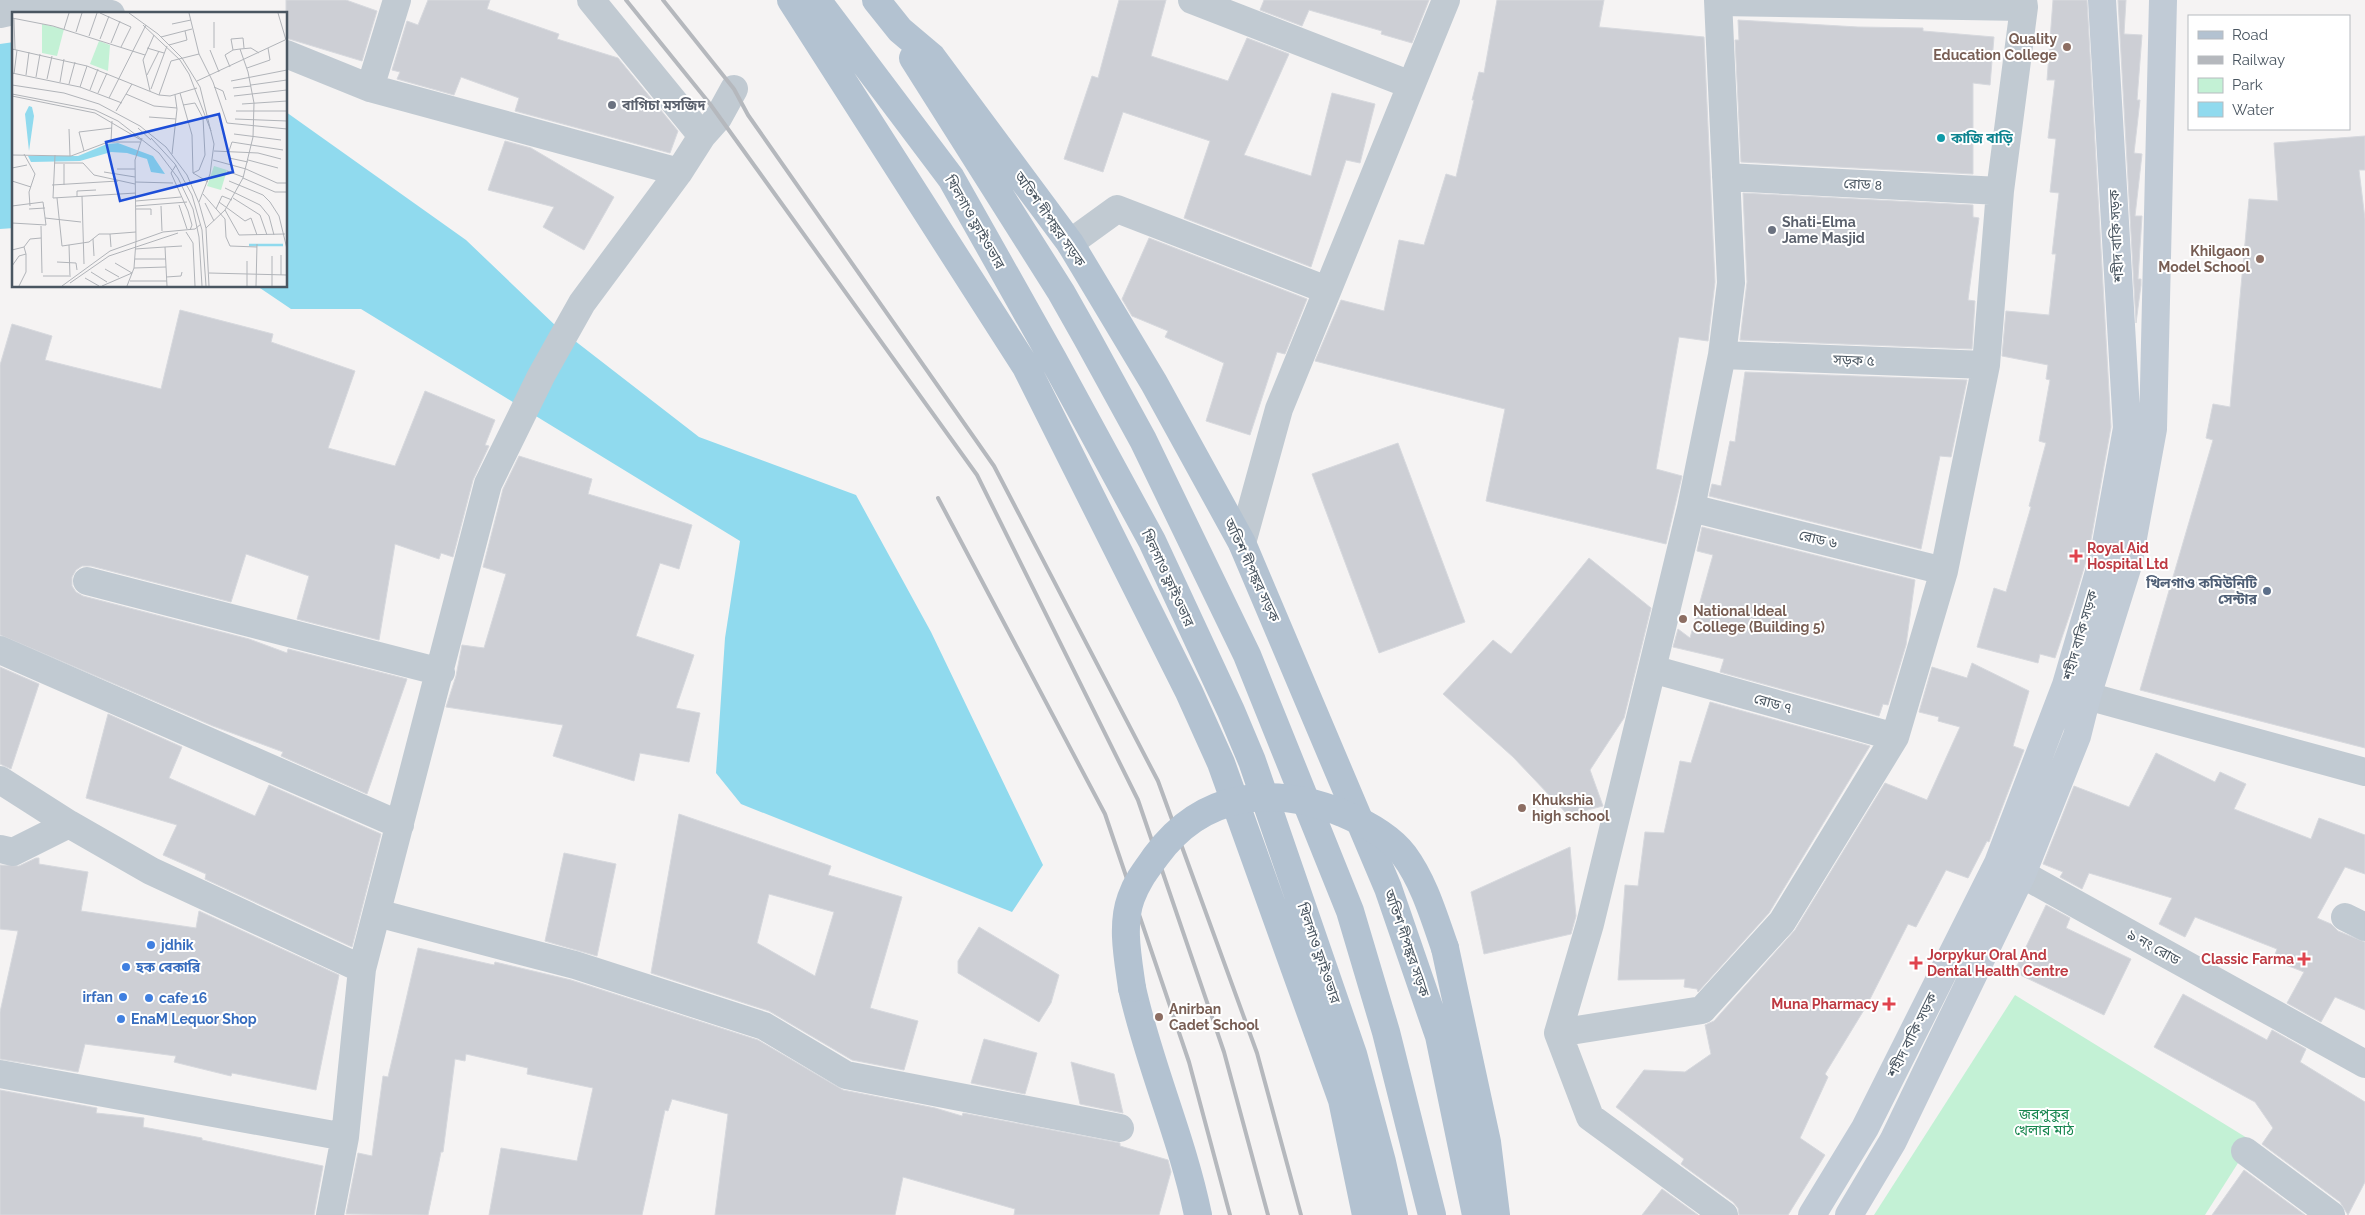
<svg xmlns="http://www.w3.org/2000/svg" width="2365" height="1215" font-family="Raleway,'Noto Sans Bengali',sans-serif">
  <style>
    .green { fill: #c3f1d5 }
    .water { fill: #90daee }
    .building { fill: #cdcfd5; stroke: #d7d9de; fill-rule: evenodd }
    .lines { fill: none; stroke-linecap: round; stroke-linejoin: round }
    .street { stroke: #c1cad2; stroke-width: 28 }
    .secondary { stroke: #c1cbd6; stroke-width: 28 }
    .primary { stroke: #b3c2d1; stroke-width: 28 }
    .rail { stroke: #b5b8bd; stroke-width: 4 }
    .primary-bridge { stroke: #b3c2d1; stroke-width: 28 }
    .education-dot { fill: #8d6e63; stroke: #fff; stroke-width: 2 }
    .worship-dot { fill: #6b7280; stroke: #fff; stroke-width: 2 }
    .culture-dot { fill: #0f9aa8; stroke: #fff; stroke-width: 2 }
    .health-dot { fill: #e0444e; stroke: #fff; stroke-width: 2 }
    .service-dot { fill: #5c6f8a; stroke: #fff; stroke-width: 2 }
    .shop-dot { fill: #3f7fe0; stroke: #fff; stroke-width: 2 }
    .labels { text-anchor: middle; stroke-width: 4; stroke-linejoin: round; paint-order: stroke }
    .education-label { font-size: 14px; font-weight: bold; fill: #785e54; stroke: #fff; text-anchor: start }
    .worship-label { font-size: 14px; font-weight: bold; fill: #5b616d; stroke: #fff; text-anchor: start }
    .culture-label { font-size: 14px; font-weight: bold; fill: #0d838f; stroke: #fff; text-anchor: start }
    .street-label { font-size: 14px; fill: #4a5661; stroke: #fff }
    .health-label { font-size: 14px; font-weight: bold; fill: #be3a42; stroke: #fff; text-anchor: start }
    .service-label { font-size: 14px; font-weight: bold; fill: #4e5e75; stroke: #fff; text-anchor: end }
    .shop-label { font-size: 14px; font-weight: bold; fill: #366cbe; stroke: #fff; text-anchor: start }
    .park-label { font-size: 14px; fill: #17864f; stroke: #fff }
    .inset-river { fill: none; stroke: #90daee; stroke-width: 2.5 }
    .inset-road { fill: none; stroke: #b1b4b9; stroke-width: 1 }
    .view { fill: #1d4ed8; fill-opacity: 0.15; stroke: #1d4ed8; stroke-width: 2.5 }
    .inset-edge { fill: none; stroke: #4a5661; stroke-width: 2.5 }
  </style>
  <rect width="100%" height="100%" fill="#f5f3f3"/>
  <!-- green -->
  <path class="green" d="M2015,995L2252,1141L2205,1215H1874Z"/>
  <!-- water -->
  <path class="water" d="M14,42V228L0,229V44Z
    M286,112L466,240L557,327L699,437L856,495L931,632L1043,865L1012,912L741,804L716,773L725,638L740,541L361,309H291L257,286H286Z"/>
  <!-- building -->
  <path class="building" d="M286,0H346L377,11L362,61L286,38Z
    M428,0H490L487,9L559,34L557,39L618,58L678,131L670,153L515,111L519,98L461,77L454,95L397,79L400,72L392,70L407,21L418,25Z
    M1119,0H1166L1151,56L1228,81L1247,38L1289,54L1244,155L1311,176L1332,93L1375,104L1360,163L1346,160L1311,267L1184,218L1210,141L1123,112L1103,172L1064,159L1092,76L1098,78Z
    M1264,0H1429L1412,43L1381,34L1382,31L1309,10L1302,26L1260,10Z
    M1497,0H1604L1599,27L1704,37L1715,282L1708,341L1679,337L1656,469L1682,476L1666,544L1486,501L1505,409L1315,361L1341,300L1384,311L1399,240L1424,245L1446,174L1456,177L1474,100H1472L1479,72L1484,73Z
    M2053,0H2087L2111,427L2089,551L2073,605L2055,658L2040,654L2038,663L1977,647L1994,588L2006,592L2031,507L2029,506L2046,443L2039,441L2050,380L2046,379L2048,365L2002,356L2006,311L2049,315L2056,254H2052L2059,193L2050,192L2056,139L2048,138L2055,80H2047Z
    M2118,0H2126L2124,34L2142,35L2137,100H2140L2134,153L2142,154L2135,216H2142L2138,279H2141V285L2136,323Z
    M1738,20L1858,27L1923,28V31L1994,37L1990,85L1973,83V174L1741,162L1735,40H1739Z
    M2365,136V170H2359L2365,219V748L2140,690L2213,440L2206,438L2213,404L2230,407L2249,199L2278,201L2274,143Z
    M505,141L531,148L614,197L584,250L543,227L554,207L488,190Z
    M1743,193L1973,205V217L1979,218L1968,300L1975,301L1972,349L1740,340L1747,282Z
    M1149,238L1307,299L1285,354L1277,352L1250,435L1206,421L1224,363L1165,337L1168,331L1132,316L1122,299Z
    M180,310L273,334L271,342L355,371L328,448L395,466L425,391L495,420L485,445L489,446L473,480L453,557L441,553L439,559L395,544L379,640L297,619L309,576L246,554L231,602L91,566H82L76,570L72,577V586L76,592L83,596L249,639L287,653L288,649L407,679L367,794L281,756L283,752L213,726L0,635V365L12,324L52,336L45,360L161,389Z
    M1745,372L1967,380L1951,457L1940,456L1921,549L1709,496L1712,484L1721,486L1730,441L1735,442Z
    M1398,443L1465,622L1379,653L1312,474Z
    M519,456L592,479L588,494L692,525L679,569L660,563L636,636L694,655L676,708L700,713L689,762L640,753L634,781L553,756L563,725L446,707L456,676L462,645L484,648L506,574L483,567L503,489Z
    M1702,527L1915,580L1906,645L1888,705L1883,704L1879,716L1720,672L1724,659L1673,647L1678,629L1690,638L1713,555L1697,551Z
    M1589,558L1651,608L1624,718L1590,770L1603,806L1568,815L1513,757L1443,694L1493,640L1511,654Z
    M1972,663L2029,691L2013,746L2024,750L1989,842L1987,841L1968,878L1946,870L1916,927L1908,924L1867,1005L1825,1074L1828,1077L1800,1138L1825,1155L1788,1215H1739L1738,1208L1733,1202L1681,1164L1684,1159L1616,1107L1644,1070L1685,1072L1711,1054L1705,1025L1714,1021L1795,930L1885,783L1927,800L1960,727L1938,721L1939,717L1919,712L1932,667L1967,678Z
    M0,667L39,684L11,769L0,764Z
    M1710,702L1870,746L1769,913L1698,992L1697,989L1684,987L1685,979L1618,980L1625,885L1638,886L1645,832L1664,833L1680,761L1691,763Z
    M108,714L182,747L169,778L255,816L269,785L381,834L352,947L205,879L206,874L163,855L177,825L86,798Z
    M2156,753L2215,782L2220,772L2246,784L2234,809L2311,839L2319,818L2365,835V874L2345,867L2317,918L2331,924L2338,931L2365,942V1010L2335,997L2321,1022L2287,1003L2304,972L2273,960L2277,949L2195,917L2185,937L2159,924L2172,898L2089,873L2082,889L2060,877L2063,872L2043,864L2074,786L2129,807Z
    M679,814L831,866L828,875L902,897L870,1008L918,1021L904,1070L852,1060L769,1011L651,973ZM769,894L834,912L815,976L757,943Z
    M1570,847L1576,916L1571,934L1484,954L1471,892Z
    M564,853L616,864L597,956L545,941Z
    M36,858H39V864L88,872L81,911L196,928L199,911L339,975L316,1090L232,1073L231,1076L174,1062L176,1056L85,1044L78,1072L0,1059V1012L18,931L0,929V865L19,866Z
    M2046,905L2070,918L2066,928L2131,959L2104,1015L2014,972Z
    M979,927L1059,975L1051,1003L1039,1022L958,973V961Z
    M418,948L494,965L495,962L571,980L758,1040L843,1090L935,1108L962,1116L963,1113L1120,1143V1146L1168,1160L1171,1172L1159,1215H1014L1015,1209L903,1177L895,1215H715L728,1114L672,1099L668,1111L665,1110L642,1215H489L501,1148L577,1161L593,1088L527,1074L528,1068L466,1054L465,1061L455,1059L443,1152H441L428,1215L346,1214L358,1153L372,1156L383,1076L388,1077Z
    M2183,994L2267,1040L2272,1030L2306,1049L2300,1062L2365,1102V1182L2348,1215L2340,1202L2262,1144L2273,1128L2255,1102L2154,1047Z
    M984,1039L1037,1053L1025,1094L971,1083Z
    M1071,1062L1114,1074L1123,1113L1080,1104Z
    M0,1090L97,1108L96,1113L144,1118L143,1127L202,1138V1140L323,1166L314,1215H0Z
    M2244,1170L2305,1215H2212Z
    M1662,1189L1698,1215H1642Z"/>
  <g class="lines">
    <!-- street -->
    <path class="street" d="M591,0L702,136
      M1192,0L1411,85
      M1718,0L1731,283L1722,355L1691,508L1652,669L1590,924L1558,1033L1590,1117L1724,1215
      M1719,2L2024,7
      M0,14L49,3L111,14
      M286,54L370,88L679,172
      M370,88L397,0
      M1726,177L2000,191
      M1070,243L1117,209L1327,290
      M1722,355L1986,365
      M1691,508L1944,571
      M1242,543L1279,409L1446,0
      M87,581L441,672
      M0,650L400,825
      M1652,669L1895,737
      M2087,696L2365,772
      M0,780L69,824L151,871L362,969
      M0,849L13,852L69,824
      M2022,874L2365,1064
      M377,913L575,965L764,1026L846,1075L1120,1128
      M2345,917L2365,927
      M1558,1033L1702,1010L1782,922L1895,737L1944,571L1986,365L2000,191L2024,7L2023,0
      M0,1074L345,1137
      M2245,1151L2331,1215
      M330,1215L345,1137L362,969L488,484L541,376L582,303L679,172L702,136L718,118L734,89"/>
    <!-- secondary -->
    <path class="secondary" d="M1812,1215L1865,1128L1998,863L2066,685L2104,555L2127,428L2102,0
      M1849,1215L1893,1141L2022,874L2077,736L2087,696L2128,565L2153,429L2163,0"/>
    <!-- primary -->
    <path class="primary" d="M791,0L1026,367L1189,692L1221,763L1342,1100L1366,1215
      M817,0L951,178L1053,359L1152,541L1231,711L1252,761L1353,1054L1382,1162L1394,1215
      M876,0L900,30L932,57L1070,243L1154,383L1242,543L1388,888L1439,1036L1476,1215
      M913,58L1061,292L1087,338L1143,440L1247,655L1350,911L1386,1032L1432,1215
      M1445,948L1487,1142L1496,1215
      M1132,988C1149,1065 1182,1137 1198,1215"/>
    <!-- rail -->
    <path class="rail" d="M626,0L710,104L977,475L1138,800L1224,1052L1268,1215
      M663,0L734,89L748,115L994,466L1158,781L1257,1053L1301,1215
      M938,498L1105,814L1189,1062L1230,1215"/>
    <!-- primary-bridge -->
    <path class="primary-bridge" d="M1132,988C1128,959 1121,925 1131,898C1137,881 1146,870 1156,856C1203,792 1272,785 1342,813C1363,822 1390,836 1404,855C1424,882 1434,917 1445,948"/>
  </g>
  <!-- markers -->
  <g class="education-dot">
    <circle cx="2067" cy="47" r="5"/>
    <circle cx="2260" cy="259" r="5"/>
    <circle cx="1683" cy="619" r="5"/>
    <circle cx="1522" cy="808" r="5"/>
    <circle cx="1159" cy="1017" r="5"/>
  </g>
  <g class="worship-dot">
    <circle cx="612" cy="105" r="5"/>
    <circle cx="1772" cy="230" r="5"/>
  </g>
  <circle class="culture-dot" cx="1941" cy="138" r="5"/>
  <g class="health-dot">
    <path d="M2073.5 548.5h5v5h5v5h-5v5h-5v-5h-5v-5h5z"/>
    <path d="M2301.5 951.5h5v5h5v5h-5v5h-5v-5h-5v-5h5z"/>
    <path d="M1913.5 955.5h5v5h5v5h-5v5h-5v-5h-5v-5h5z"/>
    <path d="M1886.5 996.5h5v5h5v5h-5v5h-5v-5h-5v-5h5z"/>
  </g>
  <circle class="service-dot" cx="2267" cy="591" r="5"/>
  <g class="shop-dot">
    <circle cx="151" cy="945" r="5"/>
    <circle cx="126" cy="967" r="5"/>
    <circle cx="123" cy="997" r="5"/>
    <circle cx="149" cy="998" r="5"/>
    <circle cx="121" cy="1019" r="5"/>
  </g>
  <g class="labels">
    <!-- education labels -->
    <g class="education-label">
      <text x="2057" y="44" text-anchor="end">Quality<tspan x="2057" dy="16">Education College</tspan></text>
      <text x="2250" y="256" text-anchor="end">Khilgaon<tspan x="2250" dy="16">Model School</tspan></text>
      <text x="1693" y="616">National Ideal<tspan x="1693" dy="16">College (Building 5)</tspan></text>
      <text x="1532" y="805">Khukshia<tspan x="1532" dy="16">high school</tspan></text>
      <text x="1169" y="1014">Anirban<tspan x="1169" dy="16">Cadet School</tspan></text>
    </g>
    <!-- worship labels -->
    <g class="worship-label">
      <text x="622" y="110">বাগিচা মসজিদ</text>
      <text x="1782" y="227">Shati-Elma<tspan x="1782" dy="16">Jame Masjid</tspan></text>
    </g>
    <!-- culture labels -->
    <g class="culture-label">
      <text x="1951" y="143">কাজি বাড়ি</text>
    </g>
    <!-- street labels -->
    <g class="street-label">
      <text transform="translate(1863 184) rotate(3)" y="5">রোড ৪</text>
      <text transform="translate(1050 219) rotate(55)" y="5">অতিশ দীপঙ্কর সড়ক</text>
      <text transform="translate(975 222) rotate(60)" y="5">খিলগাও ফ্লাইওভার</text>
      <text transform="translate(2116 236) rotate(-93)" y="5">শহীদ বাকি সড়ক</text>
      <text transform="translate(1854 360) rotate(2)" y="5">সড়ক ৫</text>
      <text transform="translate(1818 539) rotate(14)" y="5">রোড ৬</text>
      <text transform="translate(1252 570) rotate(65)" y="5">অতিশ দীপঙ্কর সড়ক</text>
      <text transform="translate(1168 578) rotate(65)" y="5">খিলগাও ফ্লাইওভার</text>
      <text transform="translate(2080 635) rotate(-74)" y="5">শহীদ বাকি সড়ক</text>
      <text transform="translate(1773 703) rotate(16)" y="5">রোড ৭</text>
      <text transform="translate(1407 943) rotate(71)" y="5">অতিশ দীপঙ্কর সড়ক</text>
      <text transform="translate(2154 947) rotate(29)" y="5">৯ নং রোড</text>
      <text transform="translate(1319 953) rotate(71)" y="5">খিলগাও ফ্লাইওভার</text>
      <text transform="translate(1912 1035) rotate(-63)" y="5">শহীদ বাকি সড়ক</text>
    </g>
    <!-- health labels -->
    <g class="health-label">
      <text x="2087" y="553">Royal Aid<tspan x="2087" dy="16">Hospital Ltd</tspan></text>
      <text x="1927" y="960">Jorpykur Oral And<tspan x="1927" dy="16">Dental Health Centre</tspan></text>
      <text x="2294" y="964" text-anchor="end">Classic Farma</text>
      <text x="1879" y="1009" text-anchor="end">Muna Pharmacy</text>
    </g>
    <!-- service labels -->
    <g class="service-label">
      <text x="2257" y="588">খিলগাও কমিউনিটি<tspan x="2257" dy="16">সেন্টার</tspan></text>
    </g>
    <!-- shop labels -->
    <g class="shop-label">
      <text x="161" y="950">jdhik</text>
      <text x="136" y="972">হক বেকারি</text>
      <text x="113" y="1002" text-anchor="end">irfan</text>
      <text x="159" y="1003">cafe 16</text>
      <text x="131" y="1024">EnaM Lequor Shop</text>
    </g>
    <!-- park labels -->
    <g class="park-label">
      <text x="2044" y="1119">জরপুকুর<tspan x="2044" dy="16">খেলার মাঠ</tspan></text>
    </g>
  </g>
  <!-- overview -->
  <g transform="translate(12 12)">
    <rect width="275" height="275" fill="#f5f3f3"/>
    <path d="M30,12L52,17L45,44L30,41ZM87,29L98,33L96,59L78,52ZM202,154L215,158L209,178L195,174Z" fill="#c3f1d5"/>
    <path d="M17,94L20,95L22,104L17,139L13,102ZM106,131L141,144L153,162L139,160L135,147L115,141L99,140L68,149L19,150L16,144H66L95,132Z" fill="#90daee"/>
    <path class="inset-river" d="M237,233H271"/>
    <path class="inset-road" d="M88,1L119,15L109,35M117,1L146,22L170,46L188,75L202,132L198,162L187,190M177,1L187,42L201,70L215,111L275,117M266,1L274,28M0,6L41,14L133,43M2,7L3,38M202,10V36M160,12L179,8M131,13L168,48L177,62L199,119M52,17L57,1M64,20L70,1M77,24L85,1M149,25L180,17M88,27L97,4M99,31L108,9M157,33L175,28L173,19M135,36L152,41M0,37L75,54L147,83L158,84L185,76M228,37L221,38L219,27L231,26L232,36M198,38L207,60M218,55L213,43L221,38M235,56L258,48L256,36M0,61L68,75L110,91M2,62L5,38M14,63L17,40M135,63L147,39M24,65L28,42M35,67L40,44M185,69L273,28M219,69L275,58M48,70L52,47M57,72L63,50M0,73L52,81L87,92L128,114L154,135L175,163L187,191L194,216L197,274M239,73L275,68M68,75L75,54M202,75L211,79L214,88M221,76L239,74M139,77L155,34M78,78L86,57M138,79L131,48L142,23M86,81L95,61M168,81L180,123L181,161L196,170M0,82L83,98L106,109L147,141L166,166L181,197L187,225L190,274M114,82L142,94L165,96M147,83L159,49L187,42M0,84L83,101L129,128M222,84L275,78M97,86L134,13M230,92L275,89M171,93L183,91L191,106L193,143L187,158L181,161M104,99L120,72M224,99H275M137,105L164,107M223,107L275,109M176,110L191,106M126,116L139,128M57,117L58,144M222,122L269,128M139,126L163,152L180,183L190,218L194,274M99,130L100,109M72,139L67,120L100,116M202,139L246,141L269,147M217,139L220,130L271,138M12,142L23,162L17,180L18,194M160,142L165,97L163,83M0,143L59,144L96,130H128M43,143L41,186L124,181M217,146L236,150M201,148L234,157L265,171H275M236,148L266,156M42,151H71L82,163L123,172M164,153L159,161L176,199L180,213L178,218M0,156L15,153M105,157H123M215,159L231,165M92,160L123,165M231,166L263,180H275M0,169L19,175M217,169L251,183L258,190L267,204L275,237M123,170L161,171M40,173L106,169M52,173V152M213,176L248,193L257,204L262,223M191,182L213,207L214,225L218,234L245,235M65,184V179L84,178M70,184L72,252M45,186L50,234L77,230L87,222H98M221,186L248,203L255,223M124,189L169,185M207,190L233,209L239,206L245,223M193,191L202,209M167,193L175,217M0,194L31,190L34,213L0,211M124,194L175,190M149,194L150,219M17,197L33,196M124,197H139V203M204,197L210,184L220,188M213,198L227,223L273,222M33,206L69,210M29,214L30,261M194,216L213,198L231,166L241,125L242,91L236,60L228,37L239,36L247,41M174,220L181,231L183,274M81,227L82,244M57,233L58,265M12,235L18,227L29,226M99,235L98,222L124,220M123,237L153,235M0,238L12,235L14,242L7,244L0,254M269,243V263M260,244V274M123,247H154M45,250L64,251L65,258M122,256L154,255M93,257L107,265M79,260L95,270M197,261L275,263M31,264H57M154,265L169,264L170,260M73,266L87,274M118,269H155M58,271L97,244L166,221M7,274L14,260V242M50,274L98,239L151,220L183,217L189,212M90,274L120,261L103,251M115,274L122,256L124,229L123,148L130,126M155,274L153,235L170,234M235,274V249M244,274L245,232"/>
    <path class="view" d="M207,102L221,160L108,189L94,130Z"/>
    <rect width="275" height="275" class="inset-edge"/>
  </g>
  <!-- legend -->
  <rect x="2188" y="15" width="162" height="115" fill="#ffffff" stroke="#b7bbc0"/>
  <rect x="2198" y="31" width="25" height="8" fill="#b3c2d1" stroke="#b7bbc0"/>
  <text x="2232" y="40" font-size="15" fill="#4a5661">Road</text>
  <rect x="2198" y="56" width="25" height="8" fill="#b5b8bd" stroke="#b7bbc0"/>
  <text x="2232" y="65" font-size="15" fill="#4a5661">Railway</text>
  <rect x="2198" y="78" width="25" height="15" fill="#c3f1d5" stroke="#b7bbc0"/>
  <text x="2232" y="90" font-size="15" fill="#4a5661">Park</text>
  <rect x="2198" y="102" width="25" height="15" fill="#90daee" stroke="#b7bbc0"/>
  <text x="2232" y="115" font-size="15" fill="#4a5661">Water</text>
</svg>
